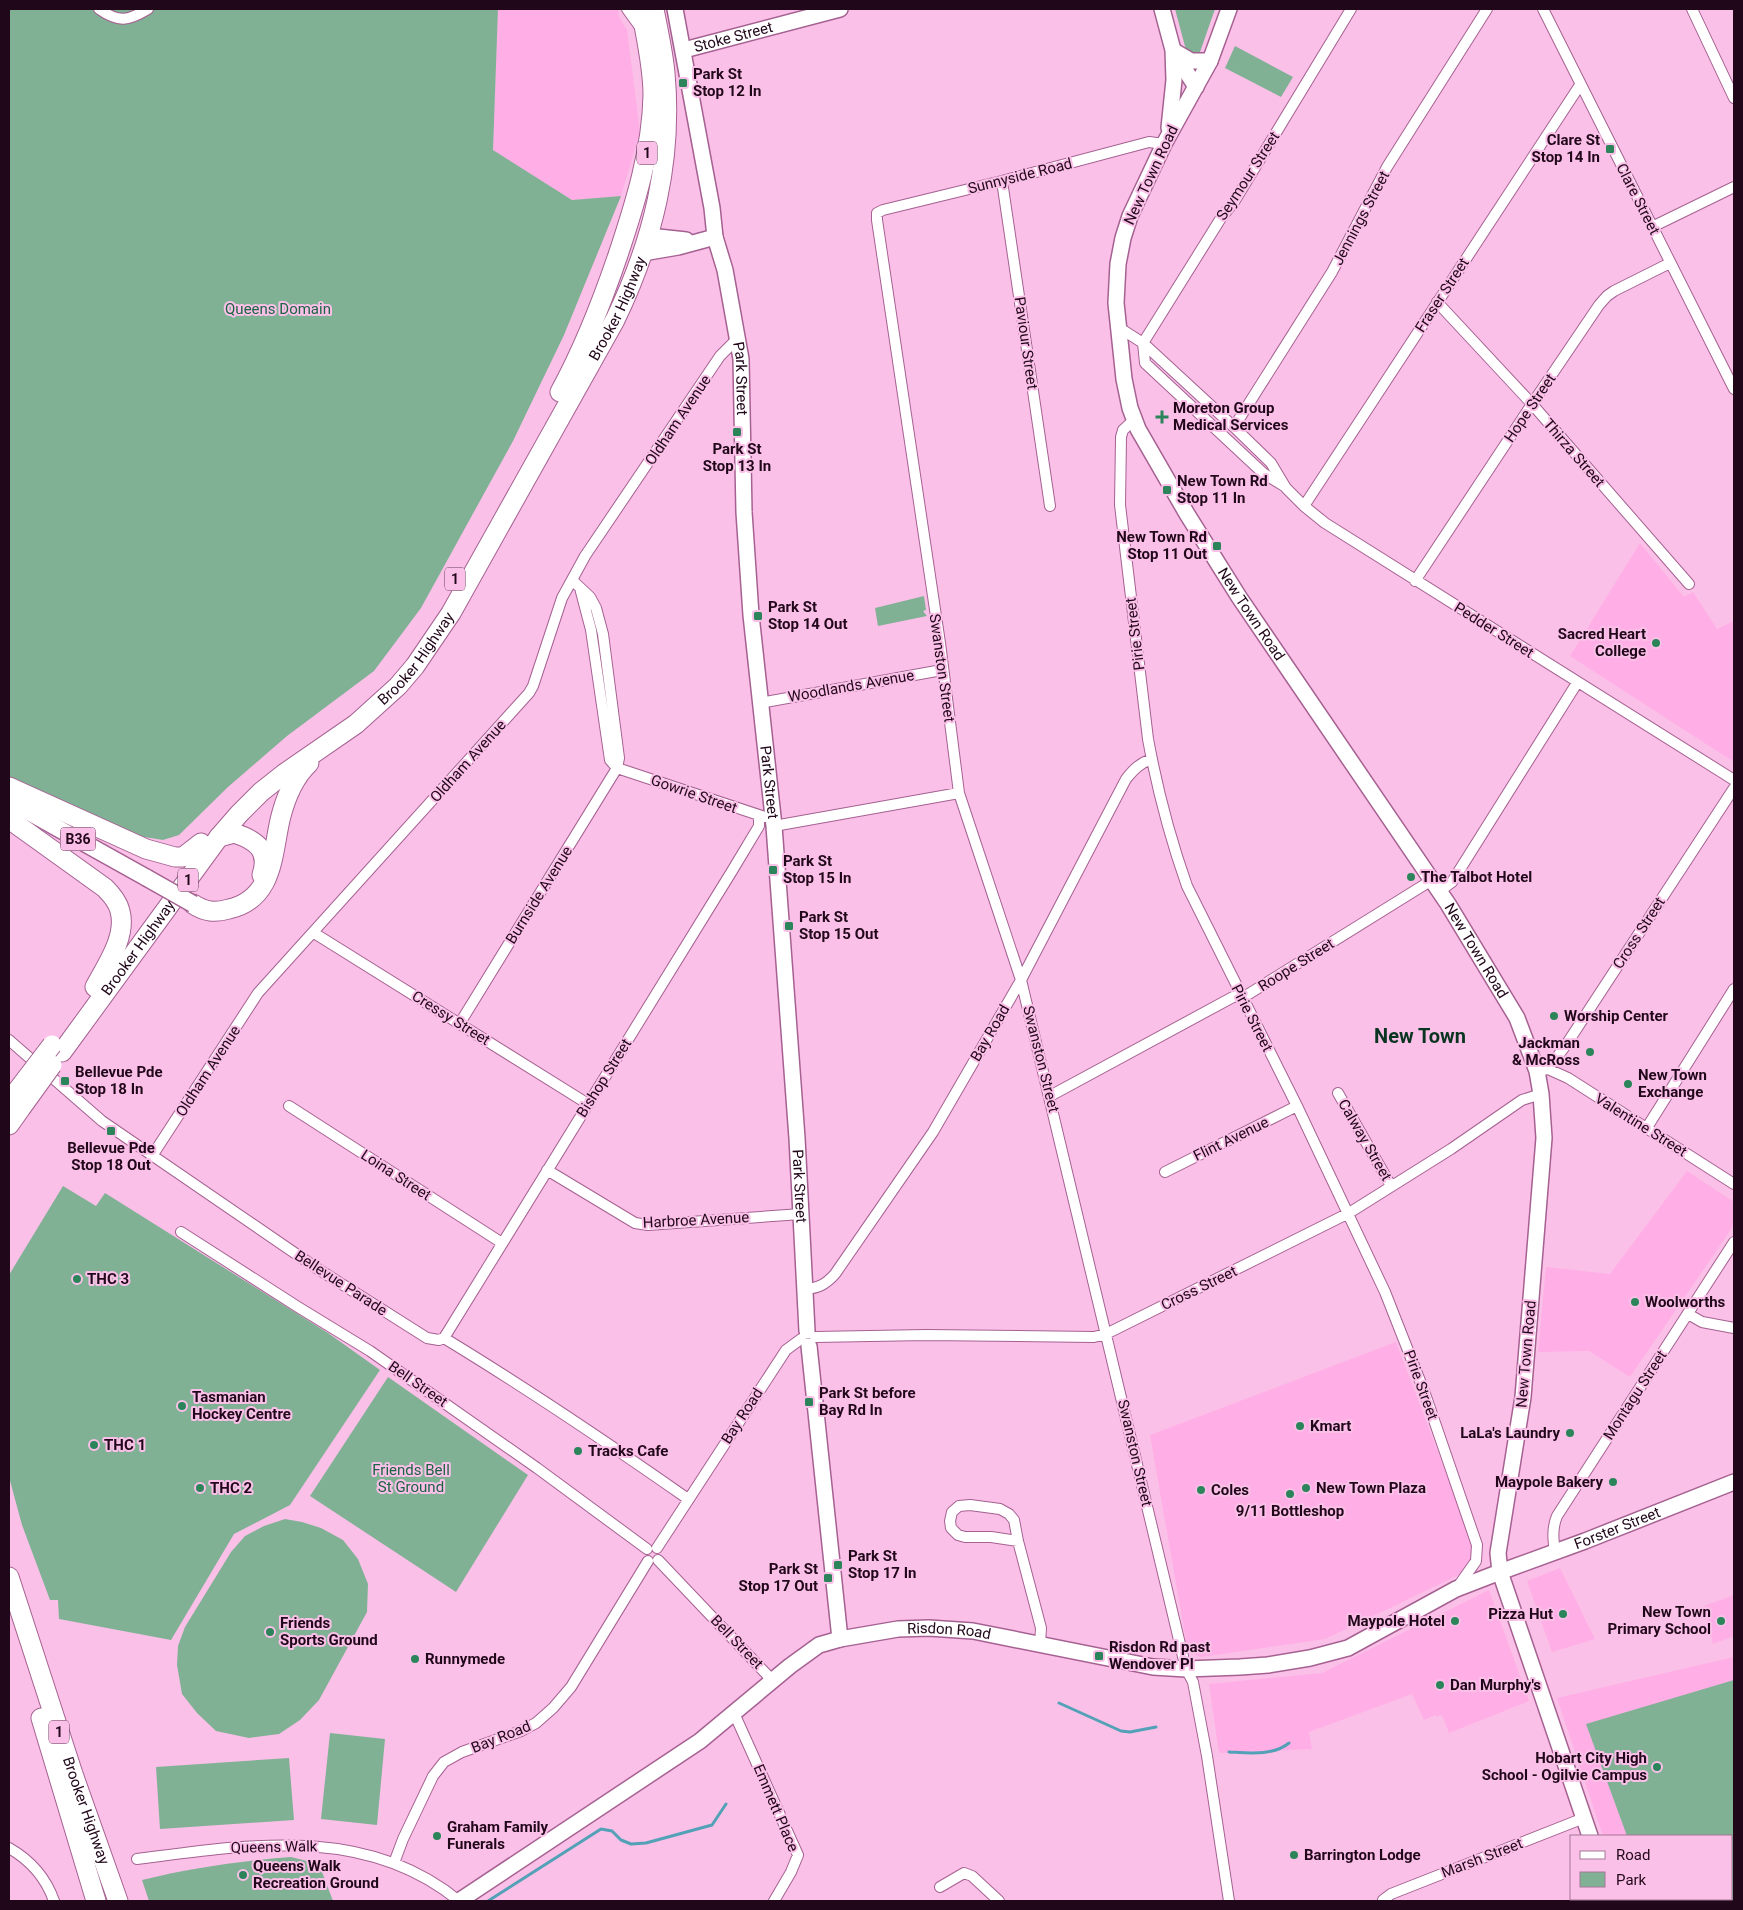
<svg xmlns="http://www.w3.org/2000/svg" width="1743" height="1910" font-family="Roboto,sans-serif">
  <style>
    .built { fill: #ffaee6 }
    .green { fill: #80b195 }
    .lines { fill: none; stroke-linecap: round; stroke-linejoin: round }
    .stream { stroke: #53a1b7; stroke-width: 3 }
    .street-casing { stroke: #a56191; stroke-width: 12 }
    .secondary-casing { stroke: #a56191; stroke-width: 18 }
    .primary-casing { stroke: #a56191; stroke-width: 19 }
    .highway-casing { stroke: #a56191; stroke-width: 21 }
    .street { stroke: #fff; stroke-width: 10 }
    .secondary { stroke: #fff; stroke-width: 15 }
    .primary { stroke: #fff; stroke-width: 16 }
    .highway { stroke: #fff; stroke-width: 19 }
    .primary-bridge-casing { stroke: #a56191; stroke-width: 19; stroke-linecap: butt }
    .highway-bridge-casing { stroke: #a56191; stroke-width: 21; stroke-linecap: butt }
    .primary-bridge { stroke: #fff; stroke-width: 16 }
    .highway-bridge { stroke: #fff; stroke-width: 19 }
    .poi-dot { fill: #2b845a; stroke: #fbc0e8; stroke-width: 2 }
    .labels { text-anchor: middle; stroke-width: 4; stroke-linejoin: round; paint-order: stroke }
    .shield { fill: #fbc0e8; stroke: #623e58; stroke-width: 1 }
    .shield-label { font-size: 14px; font-weight: bold; fill: #21071a }
    .street-label { font-size: 15px; fill: #21071a; stroke: #fbc0e8 }
    .poi-label { font-size: 15px; font-weight: bold; fill: #21071a; stroke: #fbc0e8; text-anchor: start }
    .park-label { font-size: 15px; fill: #1b6442; stroke: #fbc0e8 }
    .district-label { font-size: 20px; font-weight: bold; fill: #083420; stroke: #fbc0e8 }
  </style>
  <rect width="100%" height="100%" fill="#fbc0e8"/>
  <!-- built -->
  <path class="built" d="M498,9H618L619,17L627,30L640,132L621,196L572,200L493,150Z
    M1640,543L1684,597L1693,592L1717,629L1734,621V762L1570,656Z
    M1687,1171L1734,1202V1225L1630,1377L1589,1351L1538,1352L1546,1267L1610,1274Z
    M1396,1342L1472,1542L1471,1559L1463,1573L1325,1639L1201,1657L1188,1652L1150,1435Z
    M1560,1568L1595,1639L1552,1652L1527,1581Z
    M1489,1590L1529,1701L1449,1733L1442,1715L1436,1717L1435,1715L1424,1720L1412,1694L1309,1732L1312,1749L1219,1753L1209,1684L1322,1673Z
    M1734,1595V1636L1713,1644L1704,1606Z
    M1734,1657V1901H1625L1624,1899H1732V1836H1603L1557,1698Z"/>
  <!-- green -->
  <path class="green" d="M9,9H498L493,150L572,200L621,196L564,335L513,441L421,608L374,671L287,736L228,787L179,835L163,840L138,836L9,778Z
    M1175,9H1215L1200,52L1193,53L1186,50Z
    M1235,46L1293,77L1281,97L1225,68Z
    M924,596L926,610L923,611L927,616L878,626L875,608Z
    M63,1186L96,1206L105,1193L328,1333L380,1370L290,1505L234,1534L171,1640L59,1619L58,1600H50L22,1525L9,1477V1275Z
    M388,1377L528,1475L456,1592L310,1496Z
    M285,1519L302,1522L321,1528L343,1540L358,1559L368,1584L367,1612L319,1700L300,1720L279,1734L249,1738L216,1731L197,1713L182,1694L177,1665L178,1646L185,1627L231,1552L245,1536L264,1526Z
    M1734,1680V1901H1650L1649,1899H1732V1836H1627L1586,1724Z
    M330,1733L385,1739L377,1825L321,1819Z
    M289,1758L294,1820L160,1829L156,1767Z
    M291,1857L319,1864L333,1901H149L142,1880C191,1868 240,1861 291,1857Z"/>
  <g class="lines">
    <!-- stream -->
    <path class="stream" d="M1059,1703L1121,1731L1130,1732L1156,1727
      M1229,1752C1249,1753 1273,1756 1289,1743
      M488,1901L601,1829L612,1831L621,1840L631,1844L646,1843L712,1825L726,1804"/>
    <defs>
      <path id="street" d="M99,9C119,23 128,21 148,9
        M627,9L640,27
        M1543,9L1734,389
        M1692,9L1734,98
        M1164,144L1149,142L1002,181L883,210L877,213V220L940,643L959,793L1021,980L1186,1669L1193,1682L1207,1756L1229,1901
        M1002,181L1050,506
        M1652,227L1734,187
        M1437,302L1532,404L1689,584
        M1118,327L1143,343L1234,427L1271,463L1286,488L1304,506L1325,523L1734,780
        M1143,343L1221,218L1234,202L1351,9
        M1143,343L1145,363L1263,473L1284,486
        M1134,420L1123,430L1121,437L1120,505L1148,739C1157,788 1170,838 1187,886L1297,1106L1385,1292L1424,1391L1477,1545L1476,1561L1457,1588
        M1234,427L1332,272L1387,167L1487,9
        M1304,506L1580,85
        M1415,581L1532,404L1599,305L1607,296L1614,291L1670,263
        M580,588L591,630L610,760L617,768
        M760,703L942,670
        M617,768L765,817
        M774,826L959,793
        M1440,891L1452,882L1577,683
        M314,933L588,1104
        M460,1023L617,768L619,758L603,634L596,608L590,597L572,580
        M9,1040L102,1121L318,1269L427,1338L439,1340L444,1338C528,1389 608,1443 688,1499
        M1548,1069L1568,1078L1734,1184
        M1537,1071L1548,1069L1566,1045L1734,788
        M1338,1093L1391,1186
        M1050,1096L1233,997L1247,995L1432,880
        M289,1106L502,1243
        M1646,1129L1734,989
        M152,1156L258,993L529,693L533,686L562,598L585,556L720,356L738,338
        M547,1170L635,1223L648,1225L801,1214
        M1165,1172L1297,1106
        M181,1232L298,1307L370,1351L537,1468L647,1549
        M806,1289C819,1288 826,1284 835,1274L933,1132L1021,980L1126,779C1134,769 1140,763 1152,759
        M1688,1314L1702,1322L1734,1328
        M815,1337L926,1335L1094,1337L1106,1334L1349,1213L1451,1149L1522,1100L1541,1094
        M444,1338L732,871L759,826V816
        M1018,1541L991,1537H965L958,1535L951,1528L950,1521L952,1512L959,1506L970,1505L1000,1509L1009,1514L1014,1520L1018,1541L1041,1628L1040,1644
        M657,1548L786,1350L801,1339
        M1555,1553C1553,1539 1552,1528 1557,1516L1734,1242
        M658,1560L773,1681
        M734,1713L798,1855L791,1872L774,1901
        M9,1848C30,1860 46,1878 54,1901
        M137,1859C247,1845 366,1824 459,1901
        M394,1863L403,1839L433,1776L444,1762L462,1752L521,1731L536,1723L553,1708L571,1687L648,1561
        M940,1887L964,1873L972,1876L999,1901
        M1383,1900L1391,1894L1584,1818"/>
      <g id="secondary">
        <path id="s1" d="M675,9L712,208L715,237L725,270L741,359L744,512L751,615L774,826L797,1138L807,1331"/>
        <path d="M1162,9L1173,50L1174,80L1169,128"/>
        <path id="s2" d="M1229,9L1210,61L1164,144L1130,216L1123,238L1118,264L1116,303L1124,379L1130,408L1138,429L1187,514L1239,597L1448,904L1517,1018L1537,1071L1541,1094L1544,1138L1523,1397L1498,1553L1500,1572L1590,1836"/>
        <path id="s3" d="M684,50L840,9"/>
        <path d="M1174,51L1191,61H1210"/>
        <path d="M1175,54L1196,87"/>
        <path d="M649,236L686,240"/>
        <path d="M643,253L678,247L715,237"/>
        <path d="M809,1346L840,1639"/>
        <path d="M1611,1899L1612,1901"/>
        <path id="s4" d="M459,1901L700,1741L790,1666L819,1645L840,1639L898,1629L929,1628L973,1631L1153,1667L1186,1669L1240,1667L1268,1665L1310,1658L1348,1648L1456,1589L1500,1572L1585,1541L1734,1482"/>
      </g>
      <path id="primary" d="M9,801L147,878"/>
      <g id="highway">
        <path d="M560,392C584,348 602,302 618,255C635,204 652,150 653,95C653,66 646,38 641,9"/>
        <path d="M9,787L146,849L175,857H183L201,843"/>
        <path d="M9,819L105,888C111,894 118,902 120,911C127,937 106,966 95,987"/>
        <path d="M219,837L234,833C256,840 270,850 262,875"/>
        <path d="M193,904C205,912 215,913 229,909C273,899 272,856 280,820C285,799 293,778 309,763"/>
        <path id="s5" d="M62,1052L219,837L239,814L261,792L285,773L356,724L398,686L415,666L451,613L615,320C653,241 673,161 665,73C663,51 658,30 654,9"/>
        <path d="M9,1125L21,1108"/>
        <path id="s6" d="M9,1577L73,1774L118,1901"/>
        <path d="M41,1718L96,1901"/>
      </g>
    </defs>
    <!-- street casing -->
    <use href="#street" class="street-casing"/>
    <!-- secondary casing -->
    <use href="#secondary" class="secondary-casing"/>
    <!-- primary casing -->
    <use href="#primary" class="primary-casing"/>
    <!-- highway casing -->
    <use href="#highway" class="highway-casing"/>
    <!-- street -->
    <use href="#street" class="street"/>
    <!-- secondary -->
    <use href="#secondary" class="secondary"/>
    <!-- primary -->
    <use href="#primary" class="primary"/>
    <!-- highway -->
    <use href="#highway" class="highway"/>
    <defs>
      <path id="primary-bridge" d="M147,878L193,904"/>
      <path id="highway-bridge" d="M10,1100L52,1045
        M21,1108L52,1065"/>
    </defs>
    <!-- primary-bridge casing -->
    <use href="#primary-bridge" class="primary-bridge-casing"/>
    <!-- highway-bridge casing -->
    <use href="#highway-bridge" class="highway-bridge-casing"/>
    <!-- primary-bridge -->
    <use href="#primary-bridge" class="primary-bridge"/>
    <!-- highway-bridge -->
    <use href="#highway-bridge" class="highway-bridge"/>
  </g>
  <!-- markers -->
  <g class="poi-dot">
    <rect x="678" y="78" width="10" height="10" rx="2.5"/>
    <rect x="1605" y="144" width="10" height="10" rx="2.5"/>
    <path d="M1159.5 409.5h5v5h5v5h-5v5h-5v-5h-5v-5h5z"/>
    <rect x="732" y="427" width="10" height="10" rx="2.5"/>
    <rect x="1162" y="485" width="10" height="10" rx="2.5"/>
    <rect x="1212" y="541" width="10" height="10" rx="2.5"/>
    <rect x="753" y="611" width="10" height="10" rx="2.5"/>
    <circle cx="1656" cy="643" r="5"/>
    <rect x="768" y="865" width="10" height="10" rx="2.5"/>
    <circle cx="1411" cy="877" r="5"/>
    <rect x="784" y="921" width="10" height="10" rx="2.5"/>
    <circle cx="1554" cy="1016" r="5"/>
    <circle cx="1590" cy="1052" r="5"/>
    <rect x="60" y="1076" width="10" height="10" rx="2.5"/>
    <circle cx="1628" cy="1084" r="5"/>
    <rect x="106" y="1126" width="10" height="10" rx="2.5"/>
    <circle cx="77" cy="1279" r="5"/>
    <circle cx="1635" cy="1302" r="5"/>
    <rect x="804" y="1397" width="10" height="10" rx="2.5"/>
    <circle cx="182" cy="1406" r="5"/>
    <circle cx="1300" cy="1426" r="5"/>
    <circle cx="1570" cy="1433" r="5"/>
    <circle cx="94" cy="1445" r="5"/>
    <circle cx="578" cy="1451" r="5"/>
    <circle cx="1613" cy="1482" r="5"/>
    <circle cx="200" cy="1488" r="5"/>
    <circle cx="1306" cy="1488" r="5"/>
    <circle cx="1201" cy="1490" r="5"/>
    <circle cx="1290" cy="1494" r="5"/>
    <rect x="833" y="1560" width="10" height="10" rx="2.5"/>
    <rect x="823" y="1573" width="10" height="10" rx="2.5"/>
    <circle cx="1563" cy="1614" r="5"/>
    <circle cx="1455" cy="1621" r="5"/>
    <circle cx="1721" cy="1621" r="5"/>
    <circle cx="270" cy="1632" r="5"/>
    <rect x="1094" y="1651" width="10" height="10" rx="2.5"/>
    <circle cx="415" cy="1659" r="5"/>
    <circle cx="1440" cy="1685" r="5"/>
    <circle cx="1657" cy="1767" r="5"/>
    <circle cx="437" cy="1836" r="5"/>
    <circle cx="1294" cy="1855" r="5"/>
    <circle cx="243" cy="1875" r="5"/>
  </g>
  <g class="labels">
    <!-- shield labels -->
    <g class="shield">
      <rect x="637" y="141.5" width="20" height="23" rx="4"/>
      <rect x="445" y="567.5" width="20" height="23" rx="4"/>
      <rect x="60.5" y="827.5" width="35" height="23" rx="4"/>
      <rect x="178" y="868.5" width="20" height="23" rx="4"/>
      <rect x="49" y="1720.5" width="20" height="23" rx="4"/>
    </g>
    <g class="shield-label">
      <text x="647" y="158">1</text>
      <text x="455" y="584">1</text>
      <text x="78" y="844">B36</text>
      <text x="188" y="885">1</text>
      <text x="59" y="1737">1</text>
    </g>
    <!-- street labels -->
    <g class="street-label">
      <text dy="5" stroke="none"><textPath href="#s3" startOffset="51">Stoke Street</textPath></text>
      <text transform="translate(1151 175) rotate(-65)" y="5">New Town Road</text>
      <text transform="translate(1020 176) rotate(-14)" y="5">Sunnyside Road</text>
      <text transform="translate(1248 176) rotate(-57)" y="5">Seymour Street</text>
      <text transform="translate(1638 199) rotate(63)" y="5">Clare Street</text>
      <text transform="translate(1361 218) rotate(-62)" y="5">Jennings Street</text>
      <text transform="translate(1442 295) rotate(-57)" y="5">Fraser Street</text>
      <text dy="5" stroke="none"><textPath href="#s5" startOffset="939">Brooker Highway</textPath></text>
      <text transform="translate(1026 343) rotate(82)" y="5">Paviour Street</text>
      <text dy="5" stroke="none"><textPath href="#s1" startOffset="376">Park Street</textPath></text>
      <text transform="translate(1530 408) rotate(-56)" y="5">Hope Street</text>
      <text transform="translate(678 420) rotate(-56)" y="5">Oldham Avenue</text>
      <text transform="translate(1574 453) rotate(49)" y="5">Thirza Street</text>
      <text dy="5" stroke="none"><textPath href="#s2" startOffset="664">New Town Road</textPath></text>
      <text transform="translate(1494 630) rotate(32)" y="5">Pedder Street</text>
      <text transform="translate(1135 634) rotate(-97)" y="5">Pirie Street</text>
      <text dy="5" stroke="none"><textPath href="#s5" startOffset="534">Brooker Highway</textPath></text>
      <text transform="translate(942 668) rotate(82)" y="5">Swanston Street</text>
      <text transform="translate(851 686) rotate(-10)" y="5">Woodlands Avenue</text>
      <text transform="translate(468 761) rotate(-48)" y="5">Oldham Avenue</text>
      <text dy="5" stroke="none"><textPath href="#s1" startOffset="781">Park Street</textPath></text>
      <text transform="translate(694 794) rotate(19)" y="5">Gowrie Street</text>
      <text transform="translate(539 895) rotate(-58)" y="5">Burnside Avenue</text>
      <text transform="translate(1639 933) rotate(-57)" y="5">Cross Street</text>
      <text dy="5" stroke="none"><textPath href="#s5" startOffset="129">Brooker Highway</textPath></text>
      <text dy="5" stroke="none"><textPath href="#s2" startOffset="1069">New Town Road</textPath></text>
      <text transform="translate(1296 965) rotate(-32)" y="5">Roope Street</text>
      <text transform="translate(451 1018) rotate(32)" y="5">Cressy Street</text>
      <text transform="translate(1252 1018) rotate(63)" y="5">Pirie Street</text>
      <text transform="translate(990 1033) rotate(-60)" y="5">Bay Road</text>
      <text transform="translate(1041 1059) rotate(76)" y="5">Swanston Street</text>
      <text transform="translate(208 1071) rotate(-57)" y="5">Oldham Avenue</text>
      <text transform="translate(604 1078) rotate(-58)" y="5">Bishop Street</text>
      <text transform="translate(1641 1125) rotate(32)" y="5">Valentine Street</text>
      <text transform="translate(1231 1139) rotate(-26)" y="5">Flint Avenue</text>
      <text transform="translate(1365 1140) rotate(60)" y="5">Calway Street</text>
      <text transform="translate(396 1175) rotate(33)" y="5">Loina Street</text>
      <text dy="5" stroke="none"><textPath href="#s1" startOffset="1186">Park Street</textPath></text>
      <text transform="translate(696 1220) rotate(-3)" y="5">Harbroe Avenue</text>
      <text transform="translate(341 1283) rotate(33)" y="5">Bellevue Parade</text>
      <text transform="translate(1199 1288) rotate(-26)" y="5">Cross Street</text>
      <text transform="translate(1526 1354) rotate(-85)" y="5">New Town Road</text>
      <text transform="translate(418 1384) rotate(35)" y="5">Bell Street</text>
      <text transform="translate(1421 1385) rotate(70)" y="5">Pirie Street</text>
      <text transform="translate(1635 1395) rotate(-57)" y="5">Montagu Street</text>
      <text transform="translate(742 1416) rotate(-57)" y="5">Bay Road</text>
      <text transform="translate(1135 1453) rotate(77)" y="5">Swanston Street</text>
      <text dy="5" stroke="none"><textPath href="#s4" startOffset="1274">Forster Street</textPath></text>
      <text dy="5" stroke="none"><textPath href="#s4" startOffset="574">Risdon Road</textPath></text>
      <text transform="translate(737 1642) rotate(46)" y="5">Bell Street</text>
      <text transform="translate(501 1737) rotate(-22)" y="5">Bay Road</text>
      <text transform="translate(776 1808) rotate(67)" y="5">Emmett Place</text>
      <text dy="5" stroke="none"><textPath href="#s6" startOffset="246">Brooker Highway</textPath></text>
      <text transform="translate(274 1847) rotate(-1)" y="5">Queens Walk</text>
      <text transform="translate(1482 1858) rotate(-21)" y="5">Marsh Street</text>
    </g>
    <!-- poi labels -->
    <g class="poi-label">
      <text x="693" y="79">Park St<tspan x="693" dy="17">Stop 12 In</tspan></text>
      <text x="1600" y="145" text-anchor="end">Clare St<tspan x="1600" dy="17">Stop 14 In</tspan></text>
      <text x="1173" y="413">Moreton Group<tspan x="1173" dy="17">Medical Services</tspan></text>
      <text x="737" y="454" text-anchor="middle">Park St<tspan x="737" dy="17">Stop 13 In</tspan></text>
      <text x="1177" y="486">New Town Rd<tspan x="1177" dy="17">Stop 11 In</tspan></text>
      <text x="1207" y="542" text-anchor="end">New Town Rd<tspan x="1207" dy="17">Stop 11 Out</tspan></text>
      <text x="768" y="612">Park St<tspan x="768" dy="17">Stop 14 Out</tspan></text>
      <text x="1646" y="639" text-anchor="end">Sacred Heart<tspan x="1646" dy="17">College</tspan></text>
      <text x="783" y="866">Park St<tspan x="783" dy="17">Stop 15 In</tspan></text>
      <text x="1421" y="882">The Talbot Hotel</text>
      <text x="799" y="922">Park St<tspan x="799" dy="17">Stop 15 Out</tspan></text>
      <text x="1564" y="1021">Worship Center</text>
      <text x="1580" y="1048" text-anchor="end">Jackman<tspan x="1580" dy="17">&amp; McRoss</tspan></text>
      <text x="75" y="1077">Bellevue Pde<tspan x="75" dy="17">Stop 18 In</tspan></text>
      <text x="1638" y="1080">New Town<tspan x="1638" dy="17">Exchange</tspan></text>
      <text x="111" y="1153" text-anchor="middle">Bellevue Pde<tspan x="111" dy="17">Stop 18 Out</tspan></text>
      <text x="87" y="1284">THC 3</text>
      <text x="1645" y="1307">Woolworths</text>
      <text x="819" y="1398">Park St before<tspan x="819" dy="17">Bay Rd In</tspan></text>
      <text x="192" y="1402">Tasmanian<tspan x="192" dy="17">Hockey Centre</tspan></text>
      <text x="1310" y="1431">Kmart</text>
      <text x="1560" y="1438" text-anchor="end">LaLa's Laundry</text>
      <text x="104" y="1450">THC 1</text>
      <text x="588" y="1456">Tracks Cafe</text>
      <text x="1603" y="1487" text-anchor="end">Maypole Bakery</text>
      <text x="210" y="1493">THC 2</text>
      <text x="1316" y="1493">New Town Plaza</text>
      <text x="1211" y="1495">Coles</text>
      <text x="1290" y="1516" text-anchor="middle">9/11 Bottleshop</text>
      <text x="848" y="1561">Park St<tspan x="848" dy="17">Stop 17 In</tspan></text>
      <text x="818" y="1574" text-anchor="end">Park St<tspan x="818" dy="17">Stop 17 Out</tspan></text>
      <text x="1711" y="1617" text-anchor="end">New Town<tspan x="1711" dy="17">Primary School</tspan></text>
      <text x="1553" y="1619" text-anchor="end">Pizza Hut</text>
      <text x="1445" y="1626" text-anchor="end">Maypole Hotel</text>
      <text x="280" y="1628">Friends<tspan x="280" dy="17">Sports Ground</tspan></text>
      <text x="1109" y="1652">Risdon Rd past<tspan x="1109" dy="17">Wendover Pl</tspan></text>
      <text x="425" y="1664">Runnymede</text>
      <text x="1450" y="1690">Dan Murphy's</text>
      <text x="1647" y="1763" text-anchor="end">Hobart City High<tspan x="1647" dy="17">School - Ogilvie Campus</tspan></text>
      <text x="447" y="1832">Graham Family<tspan x="447" dy="17">Funerals</tspan></text>
      <text x="1304" y="1860">Barrington Lodge</text>
      <text x="253" y="1871">Queens Walk<tspan x="253" dy="17">Recreation Ground</tspan></text>
    </g>
    <!-- park labels -->
    <g class="park-label">
      <text x="278" y="314">Queens Domain</text>
      <text x="411" y="1475">Friends Bell<tspan x="411" dy="17">St Ground</tspan></text>
    </g>
    <!-- district labels -->
    <g class="district-label">
      <text x="1420" y="1043">New Town</text>
    </g>
  </g>
  <!-- border -->
  <rect width="1743" height="1910" fill="none" stroke="#21071a" stroke-width="20"/>
  <!-- legend -->
  <rect x="1570" y="1835" width="162" height="65" fill="#fbc0e8" stroke="#a47696"/>
  <rect x="1580" y="1851" width="25" height="8" fill="#ffffff" stroke="#a47696"/>
  <text x="1616" y="1860" font-size="15" fill="#21071a">Road</text>
  <rect x="1580" y="1872" width="25" height="15" fill="#80b195" stroke="#a47696"/>
  <text x="1616" y="1885" font-size="15" fill="#21071a">Park</text>
</svg>
